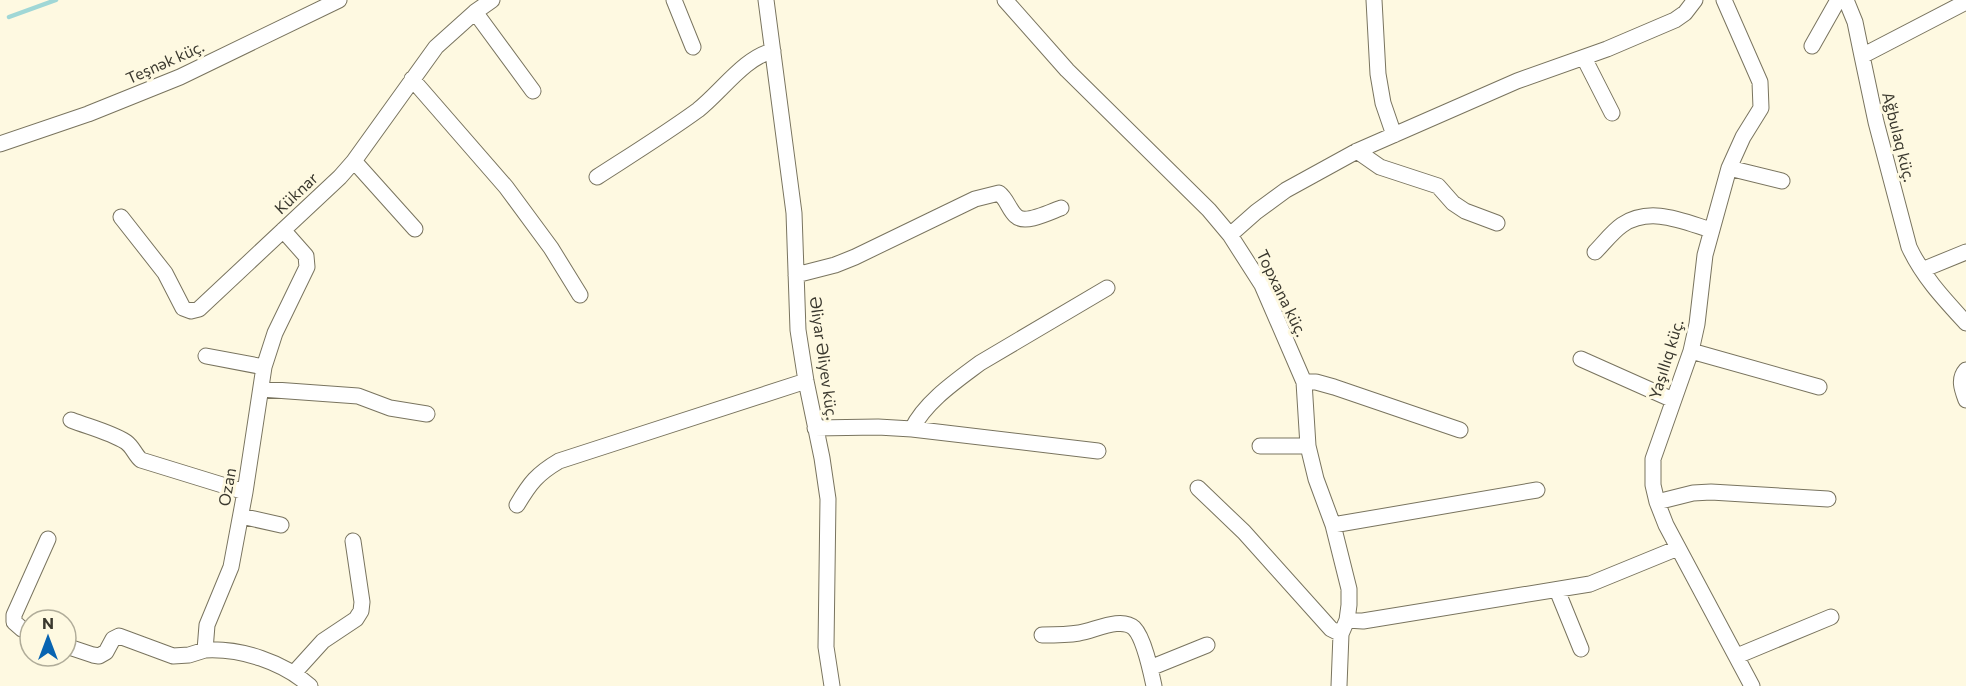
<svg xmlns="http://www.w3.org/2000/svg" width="1966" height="686" font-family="Commissioner,sans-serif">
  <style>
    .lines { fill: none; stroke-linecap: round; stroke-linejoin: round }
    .stream { stroke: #a0d7d6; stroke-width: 4.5 }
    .minor-casing { stroke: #79745f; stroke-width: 17 }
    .minor { stroke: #fff; stroke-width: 15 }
    .labels { text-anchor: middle; stroke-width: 6; stroke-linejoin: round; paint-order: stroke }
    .street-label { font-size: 16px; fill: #3a382e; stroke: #fef9e1 }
  </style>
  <rect width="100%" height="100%" fill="#fef9e1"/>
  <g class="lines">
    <!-- stream -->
    <path class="stream" d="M9,17L56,0"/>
    <defs>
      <path id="minor" d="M674,0L693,47
        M766,0L794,213L798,330L806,381L822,458L828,499L826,647L832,686
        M1005,0L1067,70L1209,210L1230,235L1262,285L1304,382L1308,446L1316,479L1333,525L1349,589V605L1347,620L1341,634L1339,686
        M1374,0L1378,74L1383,103L1394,135
        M1724,0L1760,82L1761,108L1743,137L1729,168L1705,255L1697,324L1691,351L1653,459V485L1657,502L1666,525L1752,686
        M1846,0L1855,22L1862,56
        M1966,2L1862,56L1876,122L1909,247C1923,277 1944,299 1966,323
        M475,12L533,91
        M1812,46L1838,0
        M1584,58L1612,113
        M412,79L506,187L551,248L580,295
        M0,144L88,114L180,77L339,0
        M1357,151L1380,167L1438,186L1453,203L1465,211L1497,223
        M354,161L415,229
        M1729,168L1782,181
        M597,177C631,155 665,134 698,110C720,93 746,56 773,51
        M121,217L165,273L183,308L191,311L199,309L340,177L354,161L436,47L475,12L492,0
        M283,230L306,256L307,267L275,333L264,367L245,492L231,567L207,625L205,650C241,648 283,662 310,686
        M1230,235L1256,212L1286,190L1357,151L1517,81L1607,49L1675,20L1685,13L1695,0
        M1595,252C1604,243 1612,232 1622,225C1650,206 1682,221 1711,230
        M1922,270L1966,252
        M796,275L835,265L855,257L975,199L999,193C1007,199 1009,210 1016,216C1025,225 1052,211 1061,208
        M1691,351L1819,387
        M206,356L264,367
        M1581,359L1673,400
        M1966,370C1958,379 1962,389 1966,400
        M1304,382H1316L1334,387L1460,430
        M261,389L358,396L390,408L427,414
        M71,420C89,427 110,432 126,442C133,447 135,455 141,460L245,492
        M815,428L878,427L912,429L1098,451
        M912,429C925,402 956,381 980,363L1107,288
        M1260,446H1308
        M1198,488L1244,532L1331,629L1341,634
        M1657,502L1693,493L1711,492L1828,499
        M517,505C530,483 537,474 559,461L806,381
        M241,516L281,525
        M1333,525L1537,490
        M1557,590L1581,649
        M1347,620L1363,621L1590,584L1678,548
        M30,632L22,629L14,622V615L48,539
        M1042,635C1054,635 1067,635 1079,633C1094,631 1121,616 1134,628C1144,638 1151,672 1154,686
        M66,646L93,655L99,656L106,652L113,639L119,636L173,656L189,655L205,650
        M1737,656L1831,617
        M1150,668L1207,645
        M294,673L323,641L356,619L361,611L362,602L353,541"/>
    </defs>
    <!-- minor casing -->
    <use href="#minor" class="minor-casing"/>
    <!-- minor -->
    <use href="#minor" class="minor"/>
  </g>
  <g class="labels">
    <!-- street labels -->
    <g class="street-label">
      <text transform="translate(165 62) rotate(-24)" y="6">Teşnək küç.</text>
      <text transform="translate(1899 137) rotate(76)" y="6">Ağbulaq küç.</text>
      <text transform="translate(296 193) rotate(-43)" y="6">Küknar</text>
      <text transform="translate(1282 293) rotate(64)" y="6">Topxana küç.</text>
      <text transform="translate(824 358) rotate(82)" y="6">Əliyar Əliyev küç.</text>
      <text transform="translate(1666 359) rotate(-73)" y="6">Yaşıllıq küç.</text>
      <text transform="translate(227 487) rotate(-80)" y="6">Ozan</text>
    </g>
  </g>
  <!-- north arrow -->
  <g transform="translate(48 638)"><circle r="28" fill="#fef9e1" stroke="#b0ac99" stroke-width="1.5"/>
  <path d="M0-4.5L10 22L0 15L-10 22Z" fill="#0864b1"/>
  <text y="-9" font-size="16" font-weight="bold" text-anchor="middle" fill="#3a382e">N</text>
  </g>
</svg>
